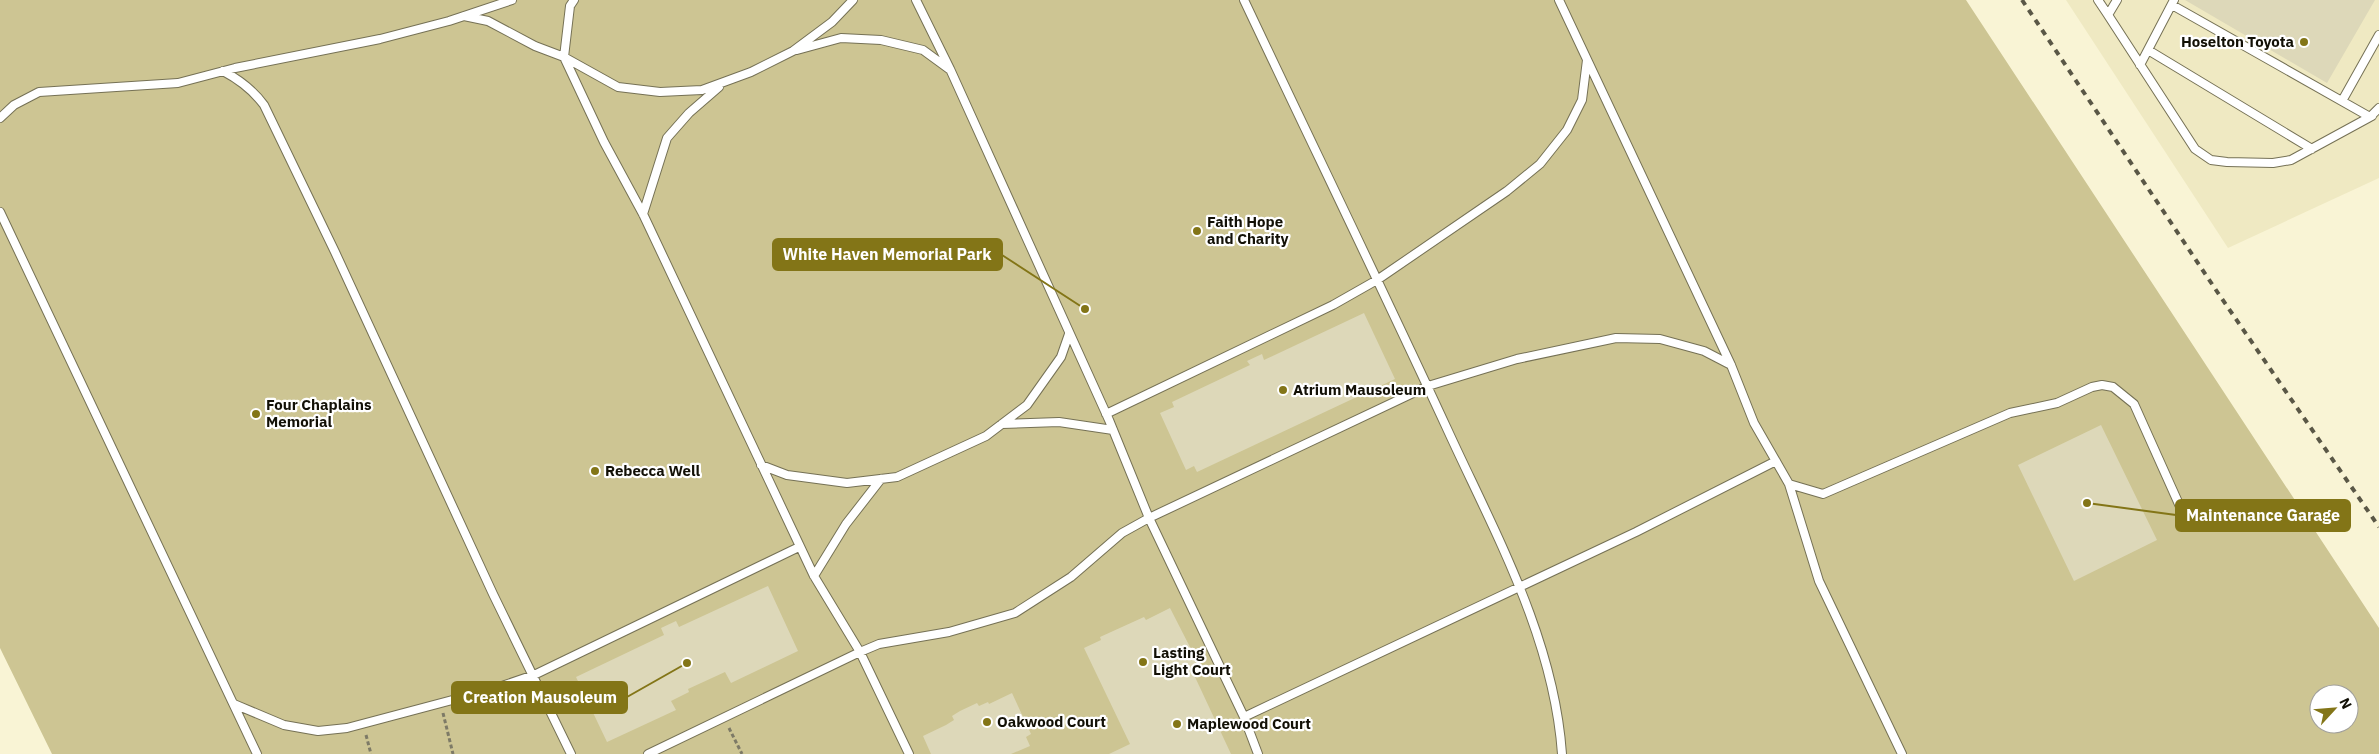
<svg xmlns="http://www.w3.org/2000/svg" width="2379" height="754" font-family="'IBM Plex Sans',sans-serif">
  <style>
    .built { fill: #efe9c2 }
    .green { fill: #cdc593; fill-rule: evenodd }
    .building { fill: #ddd8b9 }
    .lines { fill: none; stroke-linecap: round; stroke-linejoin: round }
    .lane-casing { stroke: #757155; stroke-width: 10 }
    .path { stroke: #7d7a66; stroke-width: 3; stroke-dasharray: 4 2.5; stroke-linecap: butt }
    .lane { stroke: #fff; stroke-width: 8 }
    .rail { stroke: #5a5746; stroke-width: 4; stroke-dasharray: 6 6; stroke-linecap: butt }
    .poi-dot { fill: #837517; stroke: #fff; stroke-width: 2 }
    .labels { text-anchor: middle; stroke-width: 4.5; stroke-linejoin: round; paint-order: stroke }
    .poi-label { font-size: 15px; font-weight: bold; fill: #121006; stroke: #fff; text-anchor: start }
    .leader { fill: none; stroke: #837517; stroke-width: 2 }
    .callout-dot { fill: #837517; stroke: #fff; stroke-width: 2 }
    .callout { fill: #837517; stroke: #837517; stroke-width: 2 }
    .callout-label { font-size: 16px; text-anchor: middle; font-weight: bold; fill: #fff }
  </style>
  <rect width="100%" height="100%" fill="#f9f4d5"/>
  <!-- built -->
  <path class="built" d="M2066,0H2379V178L2228,248Z"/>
  <!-- green -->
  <path class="green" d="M0,0H1966L2379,628V754H52L0,648ZM2319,694H2349V724H2319Z"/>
  <!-- building -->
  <path class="building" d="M2185,0H2375L2327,83Z
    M1364,313L1395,379L1197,472L1194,466L1186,470L1160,413L1174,407L1172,402L1250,365L1247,361L1262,354L1264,360Z
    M2101,425L2157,540L2074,581L2018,465Z
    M768,586L798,651L731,683L725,672L688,689L689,692L671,701L676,710L607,742L576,677L664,635L661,628L676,621L679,627Z
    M1170,608L1191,649L1189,650L1201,674L1195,677L1231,754H1109L1130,744L1084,648L1101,640L1100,637L1144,617L1146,620Z
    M1012,693L1031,734L1026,737L1030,746L1011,754H931L923,736L946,725L954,720L952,716L960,711L977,703L979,706L988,702L989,704Z"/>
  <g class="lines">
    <defs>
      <path id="lane" d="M574,0L570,6L564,57L604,142L643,214L814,576L860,652L879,644L949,632L1015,613L1071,577L1122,533L1149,518L1109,420L950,69L916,0
        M1244,0C1312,144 1382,288 1449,433C1496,535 1554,639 1562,754
        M1559,0L1731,365L1754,423L1789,484L1823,494L2010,413L2057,403L2092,387L2102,385L2113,387L2134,404L2182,511
        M2098,0L2108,15
        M2117,0L2108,15L2195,149L2211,160L2227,162L2273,163L2291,160L2370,117L2379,108
        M2172,5L2370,117L2372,116
        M464,16L488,21L535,46L564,57L618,87L660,92L702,90L751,72L793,51L832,22L853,0
        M797,50L841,38L881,40L923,50L949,69
        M2148,50L2312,149
        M2140,65L2174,0
        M223,71C240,80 253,90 264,105L335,252L493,594L571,754
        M2342,101L2379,35
        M0,118L14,105L39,92L178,83L235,68L380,39L449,21L512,0
        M0,212L257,754
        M643,214L667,138L689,113L719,87
        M1106,414L1333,305L1377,280L1507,191L1540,164L1567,130L1582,100L1587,60
        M1002,424L1059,422L1113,430
        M761,465L787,475L847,483L897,477L986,436L1027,405L1061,357L1069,334
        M1789,484L1819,581L1902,754
        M814,576L846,524L881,479
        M234,704L284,725L318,731L347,728L490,690L534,675L799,547
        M1244,717L1149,518L1428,386L1517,359L1616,338L1660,339L1704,351L1731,365
        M648,754L860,652L909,754
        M1258,754L1244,717L1636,532L1776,461"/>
    </defs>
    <!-- lane casing -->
    <use href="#lane" class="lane-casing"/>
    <!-- path -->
    <path class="path" d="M443,713L453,754
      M729,728L742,754
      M366,735L371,754"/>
    <!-- lane -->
    <use href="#lane" class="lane"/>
    <!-- rail -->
    <path class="rail" d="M2022,0L2218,293L2379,527"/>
  </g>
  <!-- markers -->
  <g class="poi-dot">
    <circle cx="2304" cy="42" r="5"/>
    <circle cx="1197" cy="231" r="5"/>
    <circle cx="1283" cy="390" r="5"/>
    <circle cx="256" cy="414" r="5"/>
    <circle cx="595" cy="471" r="5"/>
    <circle cx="1143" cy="662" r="5"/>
    <circle cx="987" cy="722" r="5"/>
    <circle cx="1177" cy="724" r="5"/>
  </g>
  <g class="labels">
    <!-- poi labels -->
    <g class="poi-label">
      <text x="2294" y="47" text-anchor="end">Hoselton Toyota</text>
      <text x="1207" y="227">Faith Hope<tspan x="1207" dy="17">and Charity</tspan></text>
      <text x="1293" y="395">Atrium Mausoleum</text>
      <text x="266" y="410">Four Chaplains<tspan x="266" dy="17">Memorial</tspan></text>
      <text x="605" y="476">Rebecca Well</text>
      <text x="1153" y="658">Lasting<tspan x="1153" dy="17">Light Court</tspan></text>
      <text x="997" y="727">Oakwood Court</text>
      <text x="1187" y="729">Maplewood Court</text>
    </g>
  </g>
  <!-- callouts -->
  <path class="leader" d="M1085 309L1002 255M2087 503L2176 515M687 663L627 697"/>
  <g class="callout-dot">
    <circle cx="1085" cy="309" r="5"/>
    <circle cx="2087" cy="503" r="5"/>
    <circle cx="687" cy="663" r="5"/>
  </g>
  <g class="callout">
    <rect x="773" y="239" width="229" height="31" rx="5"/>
    <rect x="2176" y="500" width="174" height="31" rx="5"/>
    <rect x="452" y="682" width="175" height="31" rx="5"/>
  </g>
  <g class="callout-label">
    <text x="887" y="260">White Haven Memorial Park</text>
    <text x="2263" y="521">Maintenance Garage</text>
    <text x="540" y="703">Creation Mausoleum</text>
  </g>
  <!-- north arrow -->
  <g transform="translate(2334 709) rotate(64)"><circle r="24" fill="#ffffff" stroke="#a09f9b"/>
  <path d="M0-4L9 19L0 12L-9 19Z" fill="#837517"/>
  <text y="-8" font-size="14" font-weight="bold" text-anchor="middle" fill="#121006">N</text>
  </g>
</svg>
